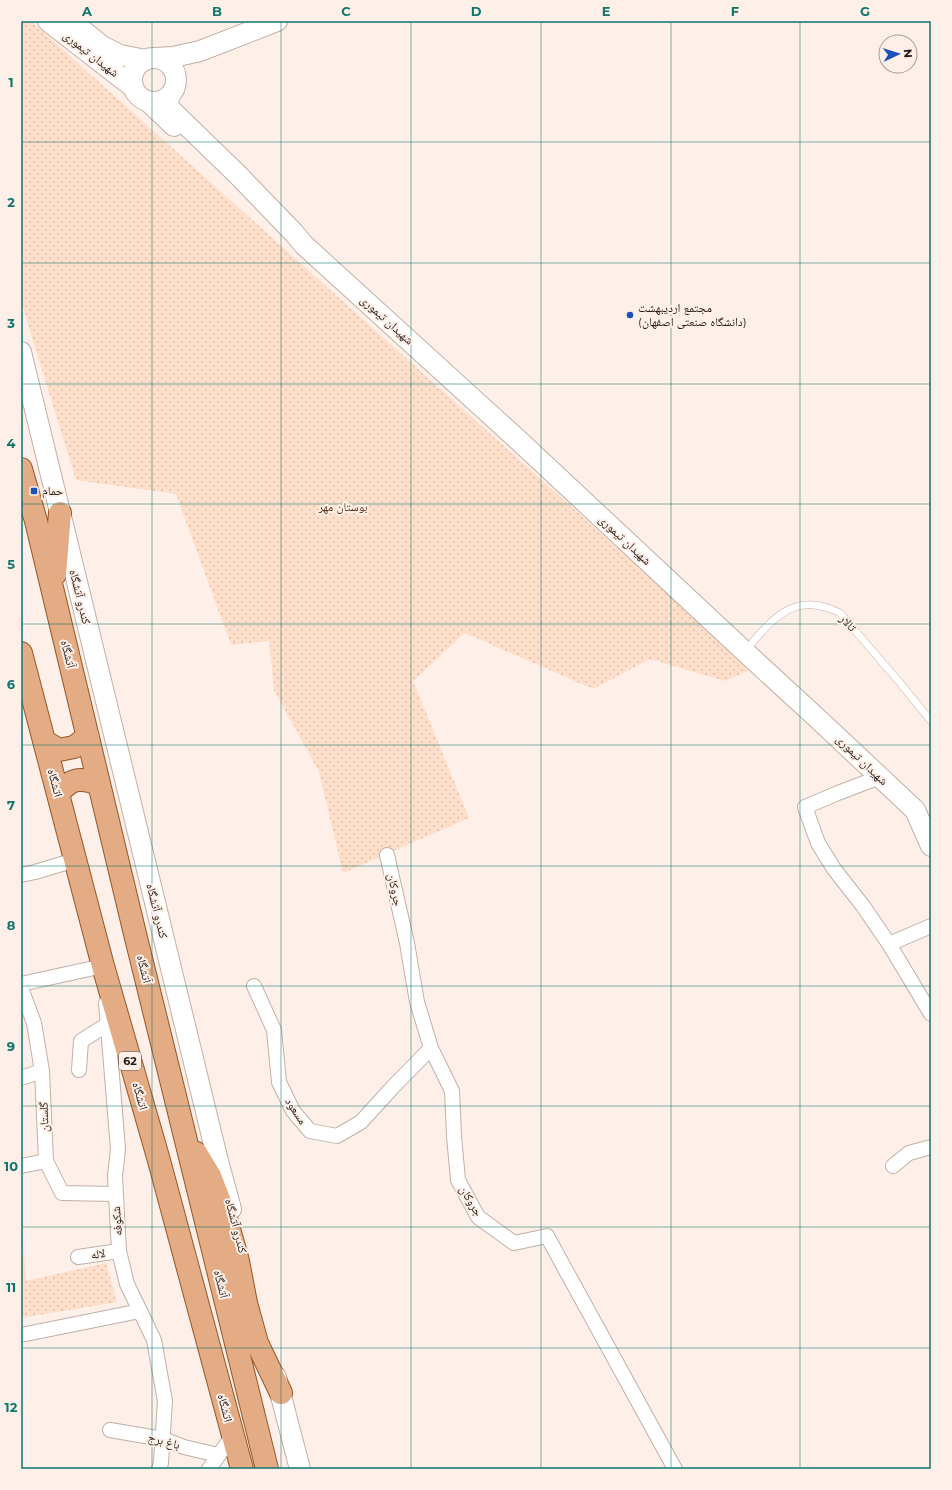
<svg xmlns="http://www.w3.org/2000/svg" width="952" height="1490" font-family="Montserrat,'Noto Naskh Arabic',sans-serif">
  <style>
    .green { fill: url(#green-dots) }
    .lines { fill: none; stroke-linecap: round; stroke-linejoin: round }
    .lane-casing { stroke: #c0b0a6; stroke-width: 8 }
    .street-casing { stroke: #c0b0a6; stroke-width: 16 }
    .secondary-casing { stroke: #c0b0a6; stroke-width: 22 }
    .primary-casing { stroke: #945629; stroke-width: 24 }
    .lane { stroke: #fff; stroke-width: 7 }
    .street { stroke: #fff; stroke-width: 14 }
    .secondary { stroke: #fff; stroke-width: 20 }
    .primary { stroke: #e4ac84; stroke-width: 22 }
    .grid { fill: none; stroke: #0f766e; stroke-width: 1; stroke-opacity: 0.55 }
    .poi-dot { fill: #1c50bd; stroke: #fef0e8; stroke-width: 1.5 }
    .labels { text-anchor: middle; stroke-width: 4; stroke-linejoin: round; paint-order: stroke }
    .shield { fill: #fef0e8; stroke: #635b56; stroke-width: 1 }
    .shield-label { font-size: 11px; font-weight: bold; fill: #211b17 }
    .street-label { font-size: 12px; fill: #211b17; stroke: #fef0e8 }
    .poi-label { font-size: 12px; fill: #211b17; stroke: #fef0e8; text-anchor: start }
    .park-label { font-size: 12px; fill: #5c3011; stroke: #fef0e8 }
    .neatline { fill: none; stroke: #0f766e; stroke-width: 1.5 }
    .grid-label { font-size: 13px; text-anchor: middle; font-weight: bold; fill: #0f766e }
  </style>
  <defs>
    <pattern id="green-dots" width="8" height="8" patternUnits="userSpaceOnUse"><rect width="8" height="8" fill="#ffdeca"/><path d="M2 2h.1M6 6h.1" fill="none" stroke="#dabead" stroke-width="1.8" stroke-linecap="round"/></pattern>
  </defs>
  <rect width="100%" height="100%" fill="#fef0e8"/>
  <!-- green -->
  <path class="green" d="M21,21H31L752,669L725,681L650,659L593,689L465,633L413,681L469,818L343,873L319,772L274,690L269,641L231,645L176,494L76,480L26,318L21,299Z
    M21,1210L26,1281L106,1263L117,1302L21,1318Z"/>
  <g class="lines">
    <defs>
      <path id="lane" d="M746,650C773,618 795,590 840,613L901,684L931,721"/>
      <path id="street" d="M880,777L838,793L805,807L818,843L834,869L863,906L889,944L931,1014
        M387,855L407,943L417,1002L431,1048L452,1091L454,1136L458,1180L478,1217L514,1243L547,1236L675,1469
        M21,875L35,872L75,860
        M889,944L931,926
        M21,984L103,966L104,974
        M254,986L274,1030L279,1082L293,1111L310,1131L337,1136L361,1122L392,1088L431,1048
        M21,988L34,1023L42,1071L46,1161L62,1193L115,1194
        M106,1003L118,1149L115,1176L119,1251L127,1284L154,1340L165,1401L161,1463L159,1469
        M79,1070L81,1041L108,1024
        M21,1078L42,1071
        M21,1166L46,1161
        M893,1166L909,1153L931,1147
        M78,1257L119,1251
        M21,1335L140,1311
        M110,1430L163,1439L184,1447L218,1455
        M209,1469L233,1435"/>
      <path id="secondary" d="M48,21L133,87
        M71,21L102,46L120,55L146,60
        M132 80a22 22 0 1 1 44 0a22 22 0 1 1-44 0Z
        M155,58L173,57L200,51L277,21
        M169,97L168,104L171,110L238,175L294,233L304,245L516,438L743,650L817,718L915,810L931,846
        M149,102L174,126
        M21,352L217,1157L231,1209
        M276,1377L300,1469"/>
      <path id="primary" d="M21,469L36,521L136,938L267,1469
        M55,574L60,513
        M21,653L103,966L158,1157L242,1469
        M44,741L59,750L74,747L88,737
        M58,794C71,778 80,777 99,784
        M196,1153L210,1176L226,1218L238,1261L246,1303L257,1343L281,1393"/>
    </defs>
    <!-- lane casing -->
    <use href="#lane" class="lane-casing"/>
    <!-- street casing -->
    <use href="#street" class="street-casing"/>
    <!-- secondary casing -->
    <use href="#secondary" class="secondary-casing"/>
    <!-- primary casing -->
    <use href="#primary" class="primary-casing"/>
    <!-- lane -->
    <use href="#lane" class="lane"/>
    <!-- street -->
    <use href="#street" class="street"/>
    <!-- secondary -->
    <use href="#secondary" class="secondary"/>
    <!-- primary -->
    <use href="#primary" class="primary"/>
  </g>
  <!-- grid -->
  <path class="grid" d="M152,21V1469M281,21V1469M411,21V1469M541,21V1469M671,21V1469M800,21V1469M21,142H931M21,263H931M21,384H931M21,504H931M21,624H931M21,745H931M21,866H931M21,986H931M21,1106H931M21,1227H931M21,1348H931"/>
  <!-- markers -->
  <g class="poi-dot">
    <circle cx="630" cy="315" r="4"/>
    <rect x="30" y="487" width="8" height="8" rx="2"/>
  </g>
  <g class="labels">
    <!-- shield labels -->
    <rect class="shield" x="119" y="1052" width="22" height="18" rx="3"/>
    <g class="shield-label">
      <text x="130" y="1065">62</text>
    </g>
    <!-- street labels -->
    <g class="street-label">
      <text transform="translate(91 54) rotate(38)" y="4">شهیدان تیموری</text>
      <text transform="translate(387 320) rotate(42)" y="4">شهیدان تیموری</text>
      <text transform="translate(625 540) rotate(43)" y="4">شهیدان تیموری</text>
      <text transform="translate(80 597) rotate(76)" y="4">کندرو آتشگاه</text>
      <text transform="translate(848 623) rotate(47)" y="4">تالار</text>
      <text transform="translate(68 654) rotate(76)" y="4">آتشگاه</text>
      <text transform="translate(862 760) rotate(44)" y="4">شهیدان تیموری</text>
      <text transform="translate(55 783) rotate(75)" y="4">اتشگاه</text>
      <text transform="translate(395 890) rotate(78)" y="4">جروکان</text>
      <text transform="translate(157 911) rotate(76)" y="4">کندرو آتشگاه</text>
      <text transform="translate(144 969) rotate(76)" y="4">آتشگاه</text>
      <text transform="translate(140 1096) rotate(74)" y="4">اتشگاه</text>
      <text transform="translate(296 1111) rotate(57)" y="4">مسعود</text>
      <text transform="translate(44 1117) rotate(-92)" y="4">گلستان</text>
      <text transform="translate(471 1201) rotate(59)" y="4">جروکان</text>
      <text transform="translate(117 1221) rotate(-94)" y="4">شکوفه</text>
      <text transform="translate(236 1226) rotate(75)" y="4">کندرو آتشگاه</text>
      <text transform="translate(98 1254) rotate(-8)" y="4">لاله</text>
      <text transform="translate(221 1284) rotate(76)" y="4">آتشگاه</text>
      <text transform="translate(225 1408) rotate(75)" y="4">اتشگاه</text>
      <text transform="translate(164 1441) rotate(15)" y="4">باغ برج</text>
    </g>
    <!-- poi labels -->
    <g class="poi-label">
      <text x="638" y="312">مجتمع اردیبهشت<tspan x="638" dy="14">(دانشگاه صنعتی اصفهان)</tspan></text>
      <text x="42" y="495">حمام</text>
    </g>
    <!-- park labels -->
    <g class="park-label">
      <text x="343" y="511">بوستان مهر</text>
    </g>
  </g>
  <!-- border -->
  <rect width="952" height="1490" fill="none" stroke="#fef0e8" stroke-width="44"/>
  <!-- north arrow -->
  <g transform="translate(898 54) rotate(86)"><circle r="19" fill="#fef0e8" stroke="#a69b94"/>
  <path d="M0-3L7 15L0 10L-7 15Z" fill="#1c50bd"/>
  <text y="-6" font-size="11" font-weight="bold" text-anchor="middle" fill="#211b17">N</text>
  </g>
  <rect x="22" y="22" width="908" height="1446" class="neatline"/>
  <g class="grid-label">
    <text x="87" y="16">A</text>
    <text x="217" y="16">B</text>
    <text x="346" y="16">C</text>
    <text x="476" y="16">D</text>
    <text x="606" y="16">E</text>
    <text x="735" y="16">F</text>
    <text x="865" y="16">G</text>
    <text x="11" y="87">1</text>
    <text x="11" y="207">2</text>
    <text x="11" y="328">3</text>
    <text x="11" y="448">4</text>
    <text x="11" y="569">5</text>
    <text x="11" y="689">6</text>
    <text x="11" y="810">7</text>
    <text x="11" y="930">8</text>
    <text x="11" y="1051">9</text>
    <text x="11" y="1171">10</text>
    <text x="11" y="1292">11</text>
    <text x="11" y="1412">12</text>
  </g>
</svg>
